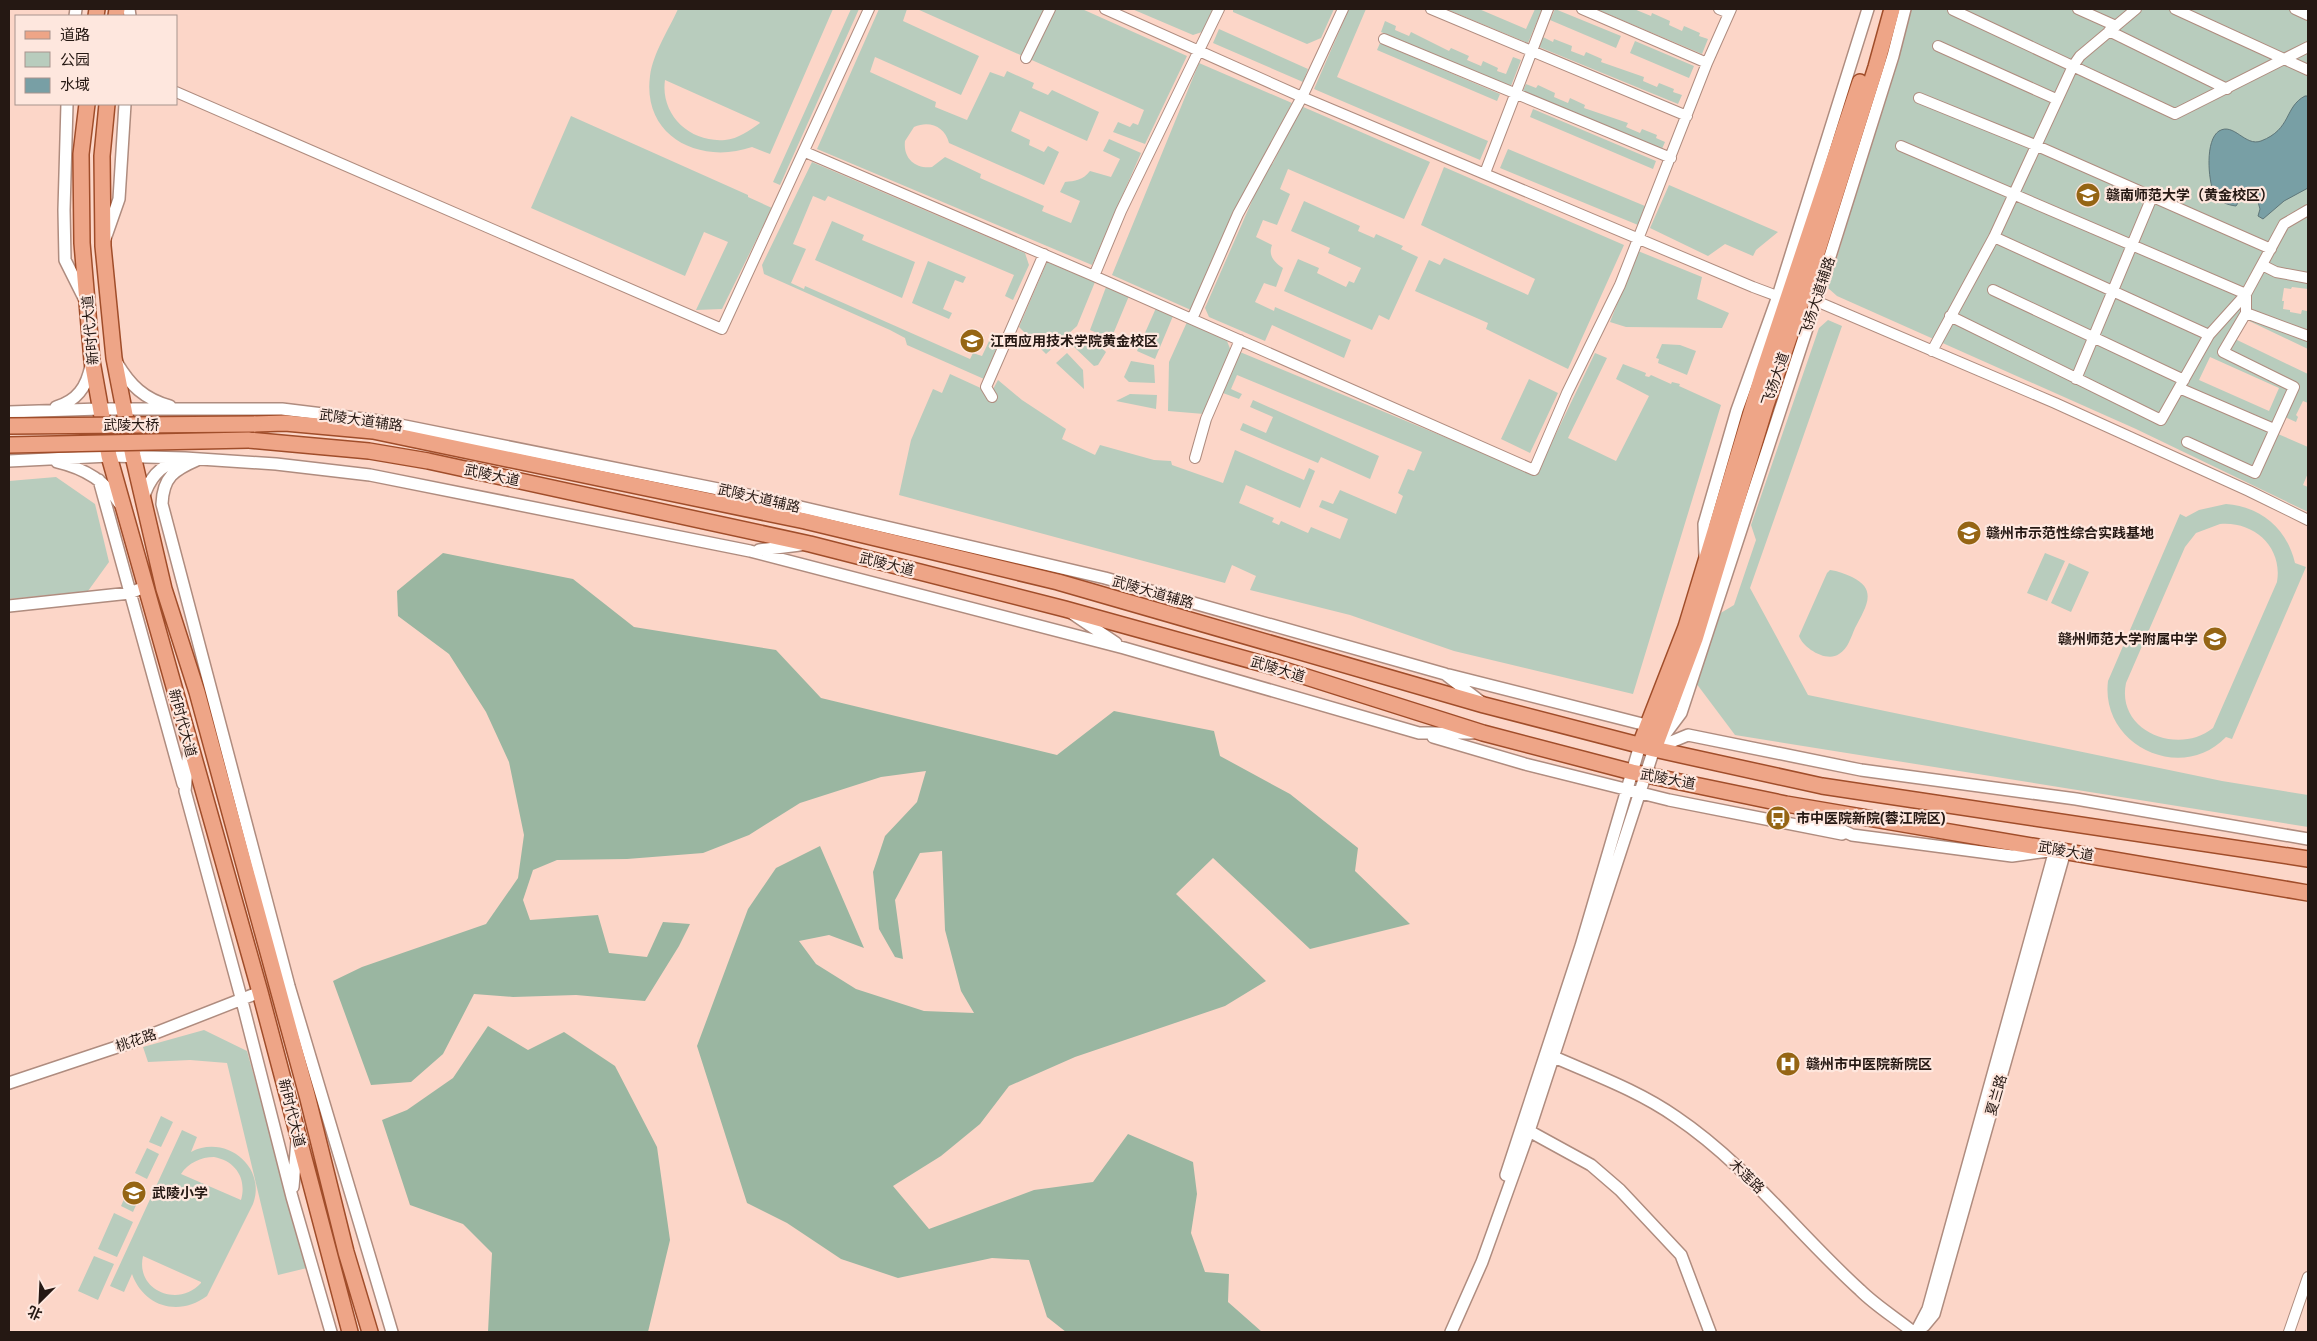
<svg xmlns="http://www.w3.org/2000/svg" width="2317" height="1341" font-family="'IBM Plex Sans','Noto Sans SC',sans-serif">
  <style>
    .green { fill: #b8ccbd; fill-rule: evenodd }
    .forest { fill: #9ab6a1 }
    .water { fill: #789fa5; stroke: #5f7679 }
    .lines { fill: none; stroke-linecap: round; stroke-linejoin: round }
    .minor-casing { stroke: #af8c7f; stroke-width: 12 }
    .tertiary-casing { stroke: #af8c7f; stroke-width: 14 }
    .primary-casing { stroke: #a04d2a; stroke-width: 18 }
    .minor { stroke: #fff; stroke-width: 10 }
    .tertiary { stroke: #fff; stroke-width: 11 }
    .primary { stroke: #eea587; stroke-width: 15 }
    .primary-bridge-casing { stroke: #a04d2a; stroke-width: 18; stroke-linecap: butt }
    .primary-bridge { stroke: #eea587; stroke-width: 15 }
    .labels { text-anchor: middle; stroke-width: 4.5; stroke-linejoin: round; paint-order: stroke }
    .poi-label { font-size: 14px; font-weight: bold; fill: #251813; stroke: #fee7de; text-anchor: start }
    .street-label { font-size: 14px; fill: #251813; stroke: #fee7de }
  </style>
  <rect width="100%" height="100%" fill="#fcd6c8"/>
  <!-- green -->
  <path class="green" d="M678,9H833L770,154L752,147C700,165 642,137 650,76C653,53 669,29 678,9ZM665,80L759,122L760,123C750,130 738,139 725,140C690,143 660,115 665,80Z
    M851,9H859L780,185L773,182Z
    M879,9H907L903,21L979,56L961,95L875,57L870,72L936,102L935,107L967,120L990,72L1004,77L1007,71L1034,83L1032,88L1048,95L1052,90L1099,112L1087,141L1020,111L1011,131L1030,140L1029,145L1044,152L1048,146L1059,152L1044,185L949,143C945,127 930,120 914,127L905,141C903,158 915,169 932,167L945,157L981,174L980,178L1044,206L1042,211L1071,223L1080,201L1060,192L1065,182C1075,181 1083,180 1090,171L1111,177L1120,159L1103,151L1109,139L1141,153L1092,265L817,149Z
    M917,9H1082L1187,56L1145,144L1113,132L1118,122L1130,127L1133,123L1138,125L1144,110Z
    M1132,9H1215L1205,31L1193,35Z
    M1233,9H1334L1321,38L1307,44L1233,12Z
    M1349,9H1366L1337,77L1488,141L1480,160L1314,89Z
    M1446,9H1479L1526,29L1535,9H1542L1528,43Z
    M1555,9L1621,36L1616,48L1550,20Z
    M1596,9H1634L1651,16L1652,13L1670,21L1669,25L1682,31L1684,26L1700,33L1699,36L1708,39L1702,54Z
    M1911,9H2308V289L2292,287L2291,289L2284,288L2282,301H2284L2283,309L2290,310V312L2301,314L2302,310L2307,311L2308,349L2245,319L2235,339L2308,374V403L2303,401L2296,415L2298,417L2296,422L2285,417L2278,434L2308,447V473L2303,485L2308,487V512L2136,429L1837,296L1828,288ZM2210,357L2279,388L2269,411L2199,380Z
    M1385,21L1396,26L1395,30L1409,36L1411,32L1449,51L1451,48L1469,56L1467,60L1481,66L1483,61L1498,68L1497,71L1506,74L1513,57L1521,60L1511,86L1381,32Z
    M1219,29L1308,69L1303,82L1213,43Z
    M1543,37L1553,42L1554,39L1572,46L1571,51L1584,56L1586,52L1602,59L1601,62L1644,77L1643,81L1657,87L1659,83L1674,89L1673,92L1682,95L1678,104L1539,47Z
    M1635,41L1694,66L1689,78L1630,53Z
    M1380,43L1500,94L1497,101L1377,50Z
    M1199,63L1292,103L1234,213L1191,310L1112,275Z
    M1526,84L1536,88L1538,85L1555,93L1554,97L1568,103L1570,98L1585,105L1584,108L1628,123L1626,127L1640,133L1642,129L1657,135L1656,138L1665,142L1661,151L1522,93Z
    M1301,106L1430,162L1404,219L1288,169L1280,189L1290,194L1277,225L1263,220L1256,237L1272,245C1268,256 1274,262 1283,268L1276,287L1264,283L1255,302L1274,311L1275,307L1351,340L1344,358L1272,325L1265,341L1209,317L1205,308L1266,169L1273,163Z
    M1533,109L1656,161L1653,169L1530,117Z
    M571,116L748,195V197L772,208L722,309L696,310L728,242L704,232L685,276L531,208Z
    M1508,149L1645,206L1638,225L1500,168Z
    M812,162L1025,253L1029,265L1013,300L1005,296L1014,275L828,196L825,201L813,196L793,244L806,249L791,283L804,289L805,286L970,359L973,353L982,356L991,337L997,347L984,379L907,345L905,338L890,330L764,274L762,265Z
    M1444,167L1624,245L1568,369L1486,329L1488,323L1415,291L1429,260L1440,265L1444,258L1528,295L1535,279L1421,225Z
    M1669,185L1778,232L1756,250L1753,256L1725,244L1708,256L1650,228Z
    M1304,201L1360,226L1358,231L1374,238L1376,234L1403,246L1401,249L1418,257L1389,320L1379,315L1372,330L1284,291L1298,259L1319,268L1317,273L1346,287L1349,281L1354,283L1361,268L1328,253L1330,248L1291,231Z
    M832,221L864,235L862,240L915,262L902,298L815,260Z
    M1638,251L1702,277L1697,299L1729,313L1722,328L1626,327L1610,322Z
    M928,261L966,277L963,283L955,280L943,309L952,313L949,319L912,303Z
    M1047,262L1095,282L1077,326L1046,354L1019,327Z
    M1106,287L1129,296L1111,339L1090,330Z
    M1156,308L1173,316L1155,359L1137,351Z
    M1828,320L1842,326L1750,588L1808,695L2222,781L2308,795V827L1735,735L1696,683L1719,614L1734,605L1756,540L1751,525L1819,328Z
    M1187,322L1227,341L1231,351L1204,414L1168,411L1169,362Z
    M1088,335L1106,352L1098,365L1094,366L1073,346Z
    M1662,344L1680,345L1696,351L1687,375L1658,363L1659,359L1656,358Z
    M1240,352L1536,475L1595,353L1607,358L1568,438L1616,461L1649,396L1616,379L1623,364L1646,373L1645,376L1649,377L1651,375L1671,384L1672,382L1680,384L1679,386L1721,405L1633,694L1454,651L1350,615L1250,590L1256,576L1232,565L1225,583L899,495L911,440L933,389L942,393L950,374L985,390L992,391L998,380L1022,400L1066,429L1062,439L1095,455L1100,445L1154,460L1171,461L1172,465L1223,483L1235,450L1304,480L1309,468L1315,471L1300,508L1246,485L1239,503L1274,518L1272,522L1279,525L1281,521L1308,533L1311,527L1340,539L1348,519L1319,507L1322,500L1333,504L1340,490L1396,514L1403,496L1398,493L1408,469L1414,471L1422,452L1237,375L1231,389L1242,394L1239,399L1223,393Z
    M1067,353L1083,370L1084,389L1056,363Z
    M1131,361L1154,365L1155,383L1129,382L1124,377Z
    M1529,379L1558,393L1530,453L1501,439Z
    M1130,394L1157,395L1156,409L1116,401Z
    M1253,400L1379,456L1370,479L1321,457L1318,463L1240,430L1243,423L1266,433L1273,417L1250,407Z
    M56,477L95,504L109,562L88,591L9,599V481Z
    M2226,504C2262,507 2287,529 2295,563L2306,567L2232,739L2226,737C2181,784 2100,745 2108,681L2180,514L2186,517L2199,510ZM2220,524C2254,521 2283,547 2277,582L2213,728C2178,756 2116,731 2126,683L2185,547L2196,533Z
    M2045,553L2065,561L2047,601L2027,593Z
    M2069,563L2089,572L2071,612L2051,603Z
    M1830,570C1838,571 1845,574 1852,577C1879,590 1865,608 1855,628C1851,637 1848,649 1839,654C1827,663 1803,648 1799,636L1827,573Z
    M204,1030L247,1051L307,1268L278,1275L227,1063L190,1060L148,1062L143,1047Z
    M161,1116L173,1122L161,1147L149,1142Z
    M182,1130L197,1137L191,1152C225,1134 267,1166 253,1204L207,1296C179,1317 144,1307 132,1274L124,1292L110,1286ZM214,1157C236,1161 247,1179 241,1200L181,1174C188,1163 201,1157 214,1157ZM143,1256L201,1282V1283C179,1308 135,1291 143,1256Z
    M147,1148L159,1154L147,1179L135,1173Z
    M132,1181L144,1187L133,1212L121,1206Z
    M114,1213L133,1222L117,1257L98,1249Z
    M94,1256L114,1264L98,1300L78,1291Z"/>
  <!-- forest -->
  <path class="forest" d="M443,553L573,579L634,627L776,650L821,698L1057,755L1114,711L1214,731L1220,756L1290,794L1358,848L1355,871L1410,924L1310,949L1213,858L1176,894L1266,981L1225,1006L1075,1057L1009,1086L980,1124L941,1156L893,1186L929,1229L1034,1190L1093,1182L1128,1134L1193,1162L1197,1194L1191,1233L1205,1272L1229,1274L1228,1302L1262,1332H1066L1047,1317L1029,1260L992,1258L898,1278L841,1259L787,1223L747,1203L697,1046L748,909L776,868L820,846L864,948L829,935L799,941L816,964L856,989L924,1011L974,1013L961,991L945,930L942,851L920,853L895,900L903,959L895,957L879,929L873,872L885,836L917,802L926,771L881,777L800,803L749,835L703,853L627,859L557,860L533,870L523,900L530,920L598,915L609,953L647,957L663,922L690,924L679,946L645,1001L576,995L513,997L474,994L443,1054L411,1082L371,1085L333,981L362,967L486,924L518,878L524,835L509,762L486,712L449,654L398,616L397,591Z
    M488,1026L528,1050L564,1032L615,1066L657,1147L670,1240L648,1332H488L492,1253L463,1224L410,1205L382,1120L407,1110L453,1078Z"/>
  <!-- water -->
  <path class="water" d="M2305,96H2308V188L2284,201L2263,219L2258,216L2260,209L2258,202L2248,198L2240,200L2236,206C2228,205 2218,202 2214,193C2208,180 2205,140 2219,131C2234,122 2245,147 2261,141C2292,129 2284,107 2305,96Z"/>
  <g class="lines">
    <defs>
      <path id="minor" d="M1105,9L1302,97L1753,287L1788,300L1816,301L2055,403L2249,491L2308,520
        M1431,9L1687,116
        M1582,9L1707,63
        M1719,9L1729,13
        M2078,9L2116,26
        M2175,9L2308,70
        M2295,9L2308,15
        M1953,10L2175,114L2308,47
        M2109,31L2227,89
        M1384,39L1671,158
        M1938,46L2056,99
        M1026,58L1050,9
        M176,92L722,329L869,9
        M1919,98L2035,145L2271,249
        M1901,146L2246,294V313L2223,352L2294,387L2255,473L2187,442
        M805,152L1094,276L1534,470L1567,393L1620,285L1707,63L1731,9
        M1485,173L1548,9
        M1994,237L2209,335
        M2262,265L2276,272L2308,278
        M1094,276L1121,211L1219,9
        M1993,290L2184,380
        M2246,313L2308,336
        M1950,316L2161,420L2209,335L2246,294L2284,224L2308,210
        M1192,319L1238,214L1302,97L1343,9
        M1932,351L1994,237L2073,66L2080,56L2136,9
        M2076,379L2152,197
        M2179,388L2274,429
        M992,397L986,387L1044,254
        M1195,458L1206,419L1240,340
        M2289,1332L2308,1277"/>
      <path id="tertiary" d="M129,9L130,16
        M75,16L76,9
        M67,104L64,210L65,260L85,300
        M105,239L119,199L125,104
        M117,363C130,385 144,399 170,406
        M56,407C77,401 87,387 91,365
        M9,412L99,409H282L380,421L753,496L1105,578L1445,674L1481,702
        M197,460C174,470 163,477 162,504L289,986L392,1332
        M9,461L109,456L185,458L276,464L370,475L750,551L1124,648L1419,733H1472
        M57,462C83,468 105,480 119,503
        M99,480L183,784
        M143,499C149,479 159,466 179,460
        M759,550L800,545
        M1705,556L1704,524L1737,410L1778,296L1868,9
        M9,606L130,593L147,586
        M1073,614L1116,643
        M1449,675L1654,727
        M1433,737L1525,764L1669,800L1842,834
        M189,748L185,791L242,1001L292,1197L331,1332
        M1654,749L1688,735L1861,770L2076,799L2308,839
        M1799,810L1852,835L2012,856L2055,850L1928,1309L1916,1332
        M1554,1057C1595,1075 1639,1091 1676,1117C1747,1165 1797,1233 1860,1290C1876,1306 1896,1318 1913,1332
        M9,1083L135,1041L260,992
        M1529,1131L1591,1165L1620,1190L1681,1255L1710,1332
        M1506,1175L1581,946L1640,745
        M293,1187L297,1141
        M1924,1326L1934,1314L2065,851
        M1451,1332L1482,1262L1529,1131L1654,749L1681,713L1816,301L1893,56L1905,9"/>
      <path id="primary" d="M96,16L97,9
        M116,16L117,9
        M87,104L81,154L82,243L92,361L109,456L260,992L350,1332
        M107,104L102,156L103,246L114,358L133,456L164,589L197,692L307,1095L346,1252L370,1332
        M254,424L285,423L373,431L805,521L1058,582L1484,705L1654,749L1822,786L2308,859
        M249,440L369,451L428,461L810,544L1065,609L1278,668L1483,733L1632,772L1786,804L2308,893
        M1640,745L1686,627L1763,373L1860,82
        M1654,749L1695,639L1766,405L1802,300L1876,67L1892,9"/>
    </defs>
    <!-- minor casing -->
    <use href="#minor" class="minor-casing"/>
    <!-- tertiary casing -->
    <use href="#tertiary" class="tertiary-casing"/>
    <!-- primary casing -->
    <use href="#primary" class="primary-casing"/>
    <!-- minor -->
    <use href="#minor" class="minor"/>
    <!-- tertiary -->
    <use href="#tertiary" class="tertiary"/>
    <!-- primary -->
    <use href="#primary" class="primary"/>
    <defs>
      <path id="primary-bridge" d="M9,426L254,424
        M9,445L249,440"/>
    </defs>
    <!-- primary-bridge casing -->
    <use href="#primary-bridge" class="primary-bridge-casing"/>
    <!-- primary-bridge -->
    <use href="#primary-bridge" class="primary-bridge"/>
  </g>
  <!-- icons -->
  <defs>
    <symbol id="university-disc" viewBox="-11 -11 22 22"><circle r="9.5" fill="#956514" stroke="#fee7de"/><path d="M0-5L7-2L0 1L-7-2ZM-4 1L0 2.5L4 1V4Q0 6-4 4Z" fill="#fff"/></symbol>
    <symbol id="school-disc" viewBox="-11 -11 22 22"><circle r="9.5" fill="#956514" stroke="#fee7de"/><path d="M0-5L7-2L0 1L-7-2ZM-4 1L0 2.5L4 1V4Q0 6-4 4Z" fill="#fff"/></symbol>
    <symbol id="bus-disc" viewBox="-11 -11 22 22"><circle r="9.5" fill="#956514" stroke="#fee7de"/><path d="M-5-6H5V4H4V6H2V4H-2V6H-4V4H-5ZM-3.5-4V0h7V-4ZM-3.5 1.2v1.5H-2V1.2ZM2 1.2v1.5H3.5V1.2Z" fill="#fff"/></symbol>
    <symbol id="hospital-disc" viewBox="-11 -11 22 22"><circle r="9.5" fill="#956514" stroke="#fee7de"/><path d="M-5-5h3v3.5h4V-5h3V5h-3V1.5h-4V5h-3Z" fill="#fff"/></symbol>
  </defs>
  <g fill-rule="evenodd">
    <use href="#university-disc" x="2074" y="181" width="28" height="28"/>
    <use href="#university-disc" x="958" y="327" width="28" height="28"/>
    <use href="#school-disc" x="1955" y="519" width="28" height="28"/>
    <use href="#school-disc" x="2201" y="625" width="28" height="28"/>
    <use href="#bus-disc" x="1764" y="804" width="28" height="28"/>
    <use href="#hospital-disc" x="1774" y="1050" width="28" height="28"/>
    <use href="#school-disc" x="120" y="1179" width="28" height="28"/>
  </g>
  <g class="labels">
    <!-- poi labels -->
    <g class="poi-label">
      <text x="2106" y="200">赣南师范大学（黄金校区）</text>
      <text x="990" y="346">江西应用技术学院黄金校区</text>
      <text x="1986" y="538">赣州市示范性综合实践基地</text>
      <text x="2198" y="644" text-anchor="end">赣州师范大学附属中学</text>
      <text x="1796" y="823">市中医院新院(蓉江院区)</text>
      <text x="1806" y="1069">赣州市中医院新院区</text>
      <text x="152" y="1198">武陵小学</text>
    </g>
    <!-- street labels -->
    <g class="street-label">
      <text transform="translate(1817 297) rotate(-72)" y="5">飞扬大道辅路</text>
      <text transform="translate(90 330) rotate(-95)" y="5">新时代大道</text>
      <text transform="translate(1775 379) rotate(-71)" y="5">飞扬大道</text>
      <text transform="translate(361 420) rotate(8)" y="5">武陵大道辅路</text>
      <text x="131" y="430">武陵大桥</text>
      <text transform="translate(492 475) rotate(12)" y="5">武陵大道</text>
      <text transform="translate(759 498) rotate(13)" y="5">武陵大道辅路</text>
      <text transform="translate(887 564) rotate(14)" y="5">武陵大道</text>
      <text transform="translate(1153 592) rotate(16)" y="5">武陵大道辅路</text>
      <text transform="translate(1278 669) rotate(17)" y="5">武陵大道</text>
      <text transform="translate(183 723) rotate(75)" y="5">新时代大道</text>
      <text transform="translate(1668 779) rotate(11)" y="5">武陵大道</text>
      <text transform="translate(2066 851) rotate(10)" y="5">武陵大道</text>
      <text transform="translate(136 1040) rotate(-19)" y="5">桃花路</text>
      <text transform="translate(1996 1095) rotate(-74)" y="5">夏兰路</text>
      <text transform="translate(292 1113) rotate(76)" y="5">新时代大道</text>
      <text transform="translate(1747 1176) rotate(44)" y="5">木莲路</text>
    </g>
  </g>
  <!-- border -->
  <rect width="2317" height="1341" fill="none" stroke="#251813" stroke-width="20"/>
  <!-- legend -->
  <rect x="15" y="15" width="162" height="90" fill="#fee7de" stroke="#a7948d"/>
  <rect x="25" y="31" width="25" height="8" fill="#eea587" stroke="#a7948d"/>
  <text x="60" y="40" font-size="15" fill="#251813">道路</text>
  <rect x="25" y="52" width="25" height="15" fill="#b8ccbd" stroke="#a7948d"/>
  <text x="60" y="65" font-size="15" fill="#251813">公园</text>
  <rect x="25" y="78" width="25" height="15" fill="#789fa5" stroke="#a7948d"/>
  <text x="60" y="90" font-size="15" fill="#251813">水域</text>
  <!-- north arrow -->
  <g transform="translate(40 1301) rotate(204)" stroke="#fee7de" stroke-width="4" paint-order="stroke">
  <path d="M0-4L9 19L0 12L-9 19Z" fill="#251813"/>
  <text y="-8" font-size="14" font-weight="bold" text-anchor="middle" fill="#251813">北</text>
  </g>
</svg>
